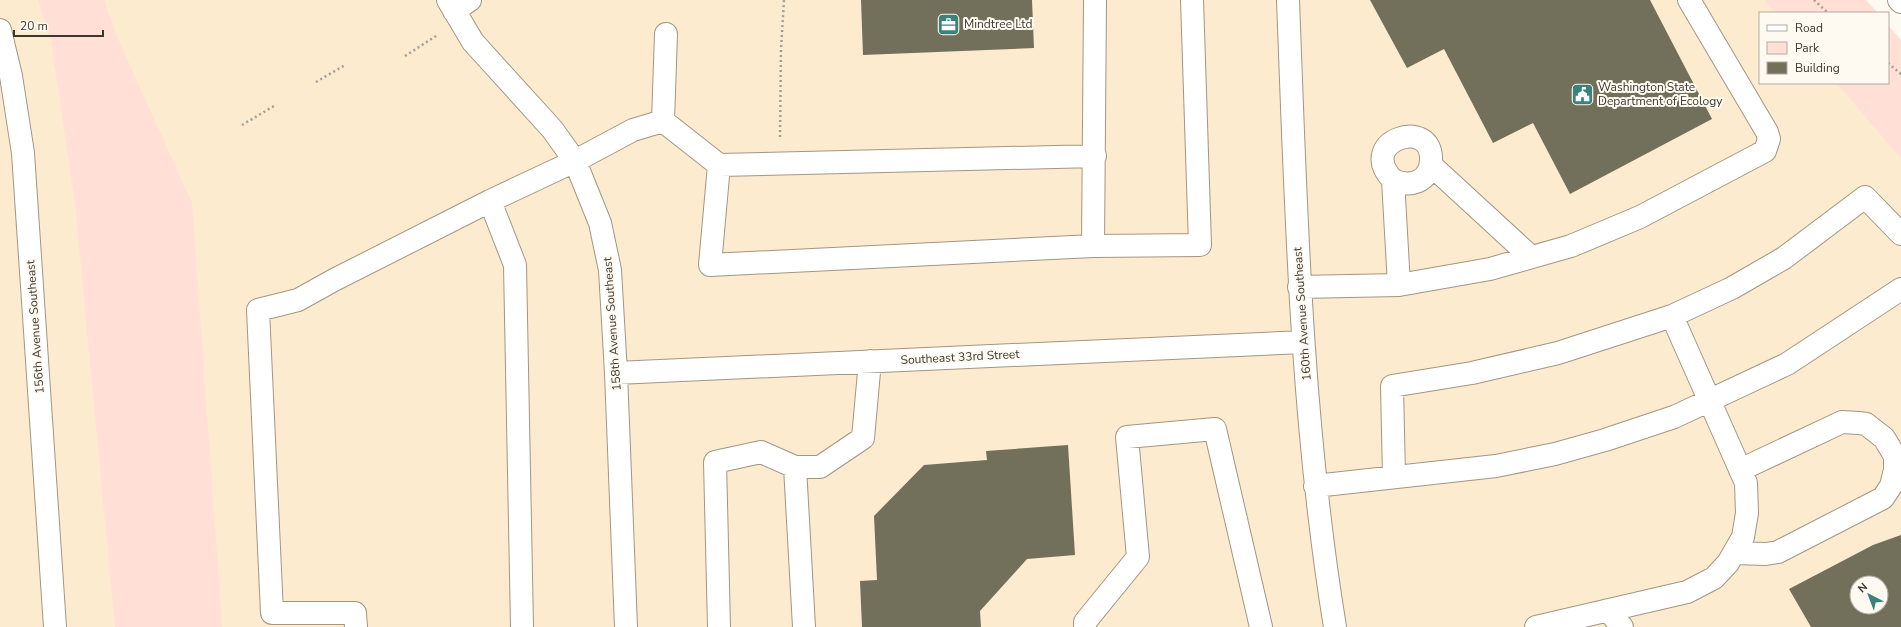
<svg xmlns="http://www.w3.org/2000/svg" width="1901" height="627" font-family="'Nunito Sans',sans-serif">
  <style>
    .built { fill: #fcebcf; fill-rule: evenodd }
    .green { fill: #ffdfd6 }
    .building { fill: #726f5a; fill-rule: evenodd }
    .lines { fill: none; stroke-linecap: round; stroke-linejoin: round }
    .minor-casing { stroke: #a29683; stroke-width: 24 }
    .path { stroke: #a39e95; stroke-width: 2.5; stroke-dasharray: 2 3; stroke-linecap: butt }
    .minor { stroke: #fff; stroke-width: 22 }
    .labels { text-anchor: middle; stroke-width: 4; stroke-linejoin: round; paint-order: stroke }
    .poi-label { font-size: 12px; fill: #3d382f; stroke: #fffaf1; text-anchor: start }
    .street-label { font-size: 12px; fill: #3d382f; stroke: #fffaf1 }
  </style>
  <rect width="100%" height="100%" fill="#fffaf1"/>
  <!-- built -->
  <path class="built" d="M0,0H1796L1807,13H1760V83H1865L1901,126V627H0ZM1857,583H1881V607H1857Z"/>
  <!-- green -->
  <path class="green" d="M38,0H104L117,37L192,203L222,627H115L75,203L51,41Z
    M1764,0H1866L1878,13H1775Z
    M1888,25L1901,40V158L1836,83H1888Z"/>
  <!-- building -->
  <path class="building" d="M861,0H1032L1034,48L863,55Z
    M1370,0H1650L1712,119L1570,194L1533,123L1493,143L1444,49L1407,68Z
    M1068,445L1075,555L1027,559L980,611L981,627H862L860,581L877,580L874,516L924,465L987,460L986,451Z
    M1901,535V627H1811L1789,589L1873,545ZM1857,583H1881V607H1857Z"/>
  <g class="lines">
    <defs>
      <path id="minor" d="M448,0L473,42L552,129L575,161L600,223L610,270L616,373L626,627
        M1095,0L1093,246L1200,245L1192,0
        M1288,0C1296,210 1301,420 1335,627
        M1899,0L1901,2
        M454,11L470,0
        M0,30L11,76L23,153L55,627
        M663,121L666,34
        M719,165L710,265L1093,246
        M1431,165L1531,257
        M1393,180C1410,188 1430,182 1431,160C1433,116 1355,141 1393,180L1399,285
        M490,201L515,265L522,627
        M1299,287L1399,285L1490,269L1571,246L1640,217L1765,151L1769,139L1767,132L1689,0
        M616,373L1303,342
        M1394,477L1392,386L1472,373L1558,353L1672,316L1732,288L1784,258L1865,197L1901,234
        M1315,486L1496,466L1555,454L1605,440L1674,417L1787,364L1901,289
        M1734,553L1766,554L1778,552L1883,498L1891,486L1895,470V456L1884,438L1866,424L1859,423L1842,422L1740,470
        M1608,610L1622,627
        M356,627L355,613H272L258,310L298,300L334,280L490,201L575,161L633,130L663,121L719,165L1095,156
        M719,627L715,462L761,452L795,467
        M804,627L795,467H820L863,438L870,361
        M1085,627V622L1138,557L1127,437L1215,429L1261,627
        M1536,627L1687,592L1714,578L1728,563L1743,537L1747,513L1746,483L1672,316"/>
    </defs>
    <!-- minor casing -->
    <use href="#minor" class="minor-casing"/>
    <!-- path -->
    <path class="path" d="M1814,0L1828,13
      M405,56L436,36
      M1888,63L1901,74
      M316,82L345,65
      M242,125L274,106
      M780,137L781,49L784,0"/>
    <!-- minor -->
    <use href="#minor" class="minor"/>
  </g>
  <!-- icons -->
  <defs>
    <symbol id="office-square" viewBox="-11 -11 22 22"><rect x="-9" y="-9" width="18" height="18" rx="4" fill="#3b827d" stroke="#fffaf1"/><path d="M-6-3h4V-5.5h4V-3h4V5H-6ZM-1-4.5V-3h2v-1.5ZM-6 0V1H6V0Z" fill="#fff"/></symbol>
    <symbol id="civic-square" viewBox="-11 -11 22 22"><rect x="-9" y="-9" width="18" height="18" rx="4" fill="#3b827d" stroke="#fffaf1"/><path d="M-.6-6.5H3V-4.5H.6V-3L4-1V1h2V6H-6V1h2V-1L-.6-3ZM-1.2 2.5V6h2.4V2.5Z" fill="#fff"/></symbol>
  </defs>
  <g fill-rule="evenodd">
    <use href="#office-square" x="936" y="12" width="25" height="25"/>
    <use href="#civic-square" x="1570" y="82" width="25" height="25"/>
  </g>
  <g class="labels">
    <!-- poi labels -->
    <g class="poi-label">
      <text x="964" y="28">Mindtree Ltd</text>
      <text x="1598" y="91">Washington State<tspan x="1598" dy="14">Department of Ecology</tspan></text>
    </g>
    <!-- street labels -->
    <g class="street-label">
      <text transform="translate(1302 314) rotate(-94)" y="4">160th Avenue Southeast</text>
      <text transform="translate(612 324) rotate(-94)" y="4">158th Avenue Southeast</text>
      <text transform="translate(35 327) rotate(-94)" y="4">156th Avenue Southeast</text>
      <text transform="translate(960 357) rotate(-3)" y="4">Southeast 33rd Street</text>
    </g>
  </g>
  <!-- legend -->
  <rect x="1759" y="12" width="130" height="72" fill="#fffaf1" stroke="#b1aca3"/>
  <rect x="1767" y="25" width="20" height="6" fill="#ffffff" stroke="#b1aca3"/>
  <text x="1795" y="32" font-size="12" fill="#3d382f">Road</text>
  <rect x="1767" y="42" width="20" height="12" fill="#ffdfd6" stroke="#b1aca3"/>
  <text x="1795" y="52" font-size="12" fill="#3d382f">Park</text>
  <rect x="1767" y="62" width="20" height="12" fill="#726f5a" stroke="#b1aca3"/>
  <text x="1795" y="72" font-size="12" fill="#3d382f">Building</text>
  <!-- north arrow -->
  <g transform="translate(1869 595) rotate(318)"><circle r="19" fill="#fffaf1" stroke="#b1aca3"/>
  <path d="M0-3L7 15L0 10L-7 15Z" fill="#3b827d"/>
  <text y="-6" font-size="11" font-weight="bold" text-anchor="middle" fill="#3d382f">N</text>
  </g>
  <!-- scale -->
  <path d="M14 30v6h89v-6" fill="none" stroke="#3d382f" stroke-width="2"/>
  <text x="20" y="30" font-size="12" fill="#3d382f" stroke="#fffaf1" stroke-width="3" paint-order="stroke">20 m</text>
</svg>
